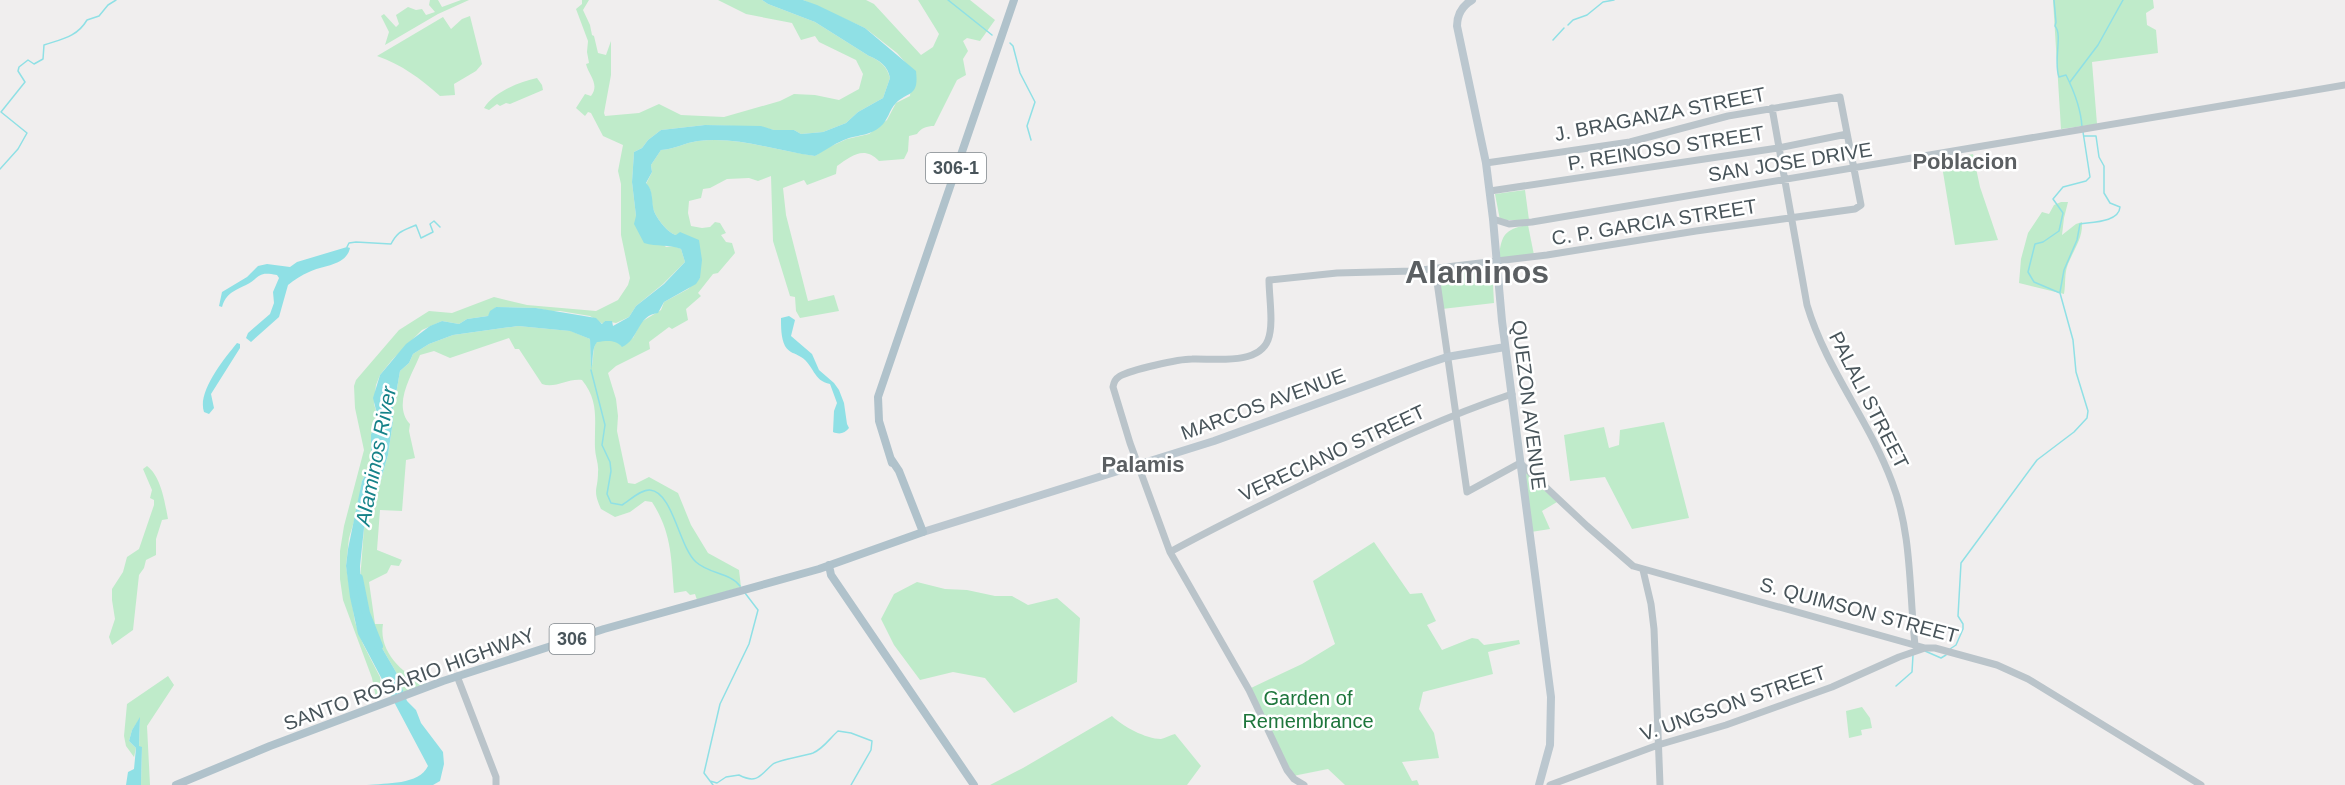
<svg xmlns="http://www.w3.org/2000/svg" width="2345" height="785" font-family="Helvetica,sans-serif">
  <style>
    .green { fill: #bfebca }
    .water { fill: #8fe0e5 }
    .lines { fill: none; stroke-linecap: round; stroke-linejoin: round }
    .stream { stroke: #8fe0e5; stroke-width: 1.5 }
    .river { stroke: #8fe0e5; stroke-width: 8 }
    .tertiary { stroke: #bac4ca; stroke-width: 7 }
    .secondary { stroke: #bbc7cf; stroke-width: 8 }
    .primary { stroke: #b0c2cb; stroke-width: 8 }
    .labels { text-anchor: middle; stroke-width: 5; stroke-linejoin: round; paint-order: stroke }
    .shield { fill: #fff; stroke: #7f878c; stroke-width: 1.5 }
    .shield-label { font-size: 18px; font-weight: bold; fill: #48545a }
    .street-label { font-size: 20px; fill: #48545a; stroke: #fff }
    .park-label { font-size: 20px; fill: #1e763c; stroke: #fff }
    .water-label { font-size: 21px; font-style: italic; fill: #168289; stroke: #fff }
    .quarter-label { font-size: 22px; font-weight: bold; fill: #5b5f62; stroke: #fff }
    .town-label { font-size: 32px; font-weight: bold; fill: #5b5f62; stroke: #fff }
  </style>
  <rect width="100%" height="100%" fill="#f0eeee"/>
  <!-- green -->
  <path class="green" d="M430,0H438L442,7L461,0H469L438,14L385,45L389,32L381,16L384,14L396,27L399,24L396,15L408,7L416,10L422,9L426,15L435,12L429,5Z
    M582,0H589L583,10L590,25L592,35L594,36L598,53L606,55L611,41V75L604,113L605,116L639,113L659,104L681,115L724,117L780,101L794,94L815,95L839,100L859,89L863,74L856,60L819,42L815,36L801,40L792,23L746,14L718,0H762L768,4L815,22L869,56C879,60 887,66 890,78L883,98L858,112L846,123L823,132L801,134L794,130H774L761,127L705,125L661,130L648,140L642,148L634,152L632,182L636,216L666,247L674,246L681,249L685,262L663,284L636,306L629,317L616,323L605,321L603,324L590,316L560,311H550L536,308L496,307L488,316L467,319L459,324L442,321L422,330L392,360L380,375L376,385L374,404L377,414L376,426L371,434V464L362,481L358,508L349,538L346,566L355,622L363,644L380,677L383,695L376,698L372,678L343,600L340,579V551L344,526L364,450L355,408L354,386L356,380L399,330L429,311L452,313L494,297L527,305L596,311L618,300L628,285L630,278L621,235V184L618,171L623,145L603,136L591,113L588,112L585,116L576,108L585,94L591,96C600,84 589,76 586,64L589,63L587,52L588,41L576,9L582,4Z
    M803,0H866L874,4L921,55L933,47L939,34L918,0H970L995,20L980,41L967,38L963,41L968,51L963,59L966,75L957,80L934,126C927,126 921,128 917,134L909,136L908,151L904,159L879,161C864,145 851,156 837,166L836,174L807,185L804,180L783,188L786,215L808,301L834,295L839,311L800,318L796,311L795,297L790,296L773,241L771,176L758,181L749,178L727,179L710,188L703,189L701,198L689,201L688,213L691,226L702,228L710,227L715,222L720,223L726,233L721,235L726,242L732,243L735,253L718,273L713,274L698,293L701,296L686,309L688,320L672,329L669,327L649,342L650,349L616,366L608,373L616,399L618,416L617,431L628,483L635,484L649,477L678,493L691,525L708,553L739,570L741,587L697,600L695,594L690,595L686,591L674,593C671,558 672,533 652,502L645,501L630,512L615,517L601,509C592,489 598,491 598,472C599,464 595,456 595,448C594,422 600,402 582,380C568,378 555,389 542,384L519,349H515L509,338L450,358L434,351L420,355C412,375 392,405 410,424L409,431L415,458L406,460L402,511L380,510L377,550L402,560L399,566L391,565L387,573L369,582L375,624H383C378,652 404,676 427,684L404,693L396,672L368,624L360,581L364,528L371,514L388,455L393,421V401L396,394L400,371L409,363L413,354L429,344L453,335L518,326L571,331L590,339L591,368C595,359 591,350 597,341C612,340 618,342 633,338L641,322L661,310L664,302L688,289L700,278V269L676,235C668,233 657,219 654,211C650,201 654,191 646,184L652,172L651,165L661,150C675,149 684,143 698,141C737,136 776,151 815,156L827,148L847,139L869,134L887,120L896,103L910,96L912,70L897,53L865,28Z
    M2053,0H2153L2154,8L2146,13L2147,25L2156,30L2158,53L2092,62L2097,124L2061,129Z
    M470,16L482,64L476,71L454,84L455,95L440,96C420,78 402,65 377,56L443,17L451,29L462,19Z
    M537,78L542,85L543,90L510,104L506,103L500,106L497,104L489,110L484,108C494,92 519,82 537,78Z
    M1973,154L1980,187L1998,240L1955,245L1941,160Z
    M1525,190L1529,220H1500L1495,194Z
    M2061,202H2068L2064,218L2062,235L2076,224L2082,222C2083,238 2074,249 2068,264C2064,274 2066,283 2064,294L2019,283L2021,259L2028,233L2042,212L2049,214L2054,205Z
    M1528,225L1534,255L1499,258C1501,235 1505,229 1528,225Z
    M1492,266L1494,303L1442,309L1438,272Z
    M1664,422L1689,518L1632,529L1605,477L1570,481L1564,435L1604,427L1609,448L1619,445L1620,430Z
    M147,466C161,476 165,503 168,519L162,520L156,539V555L146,560L144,568L139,575L133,630L112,645L109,637L115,619L112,600V589L123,572L127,557L139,549L154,505V500L150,498L152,490L143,469Z
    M1523,470L1557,502L1542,511L1550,529L1531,532Z
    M1374,542L1410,594L1422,593L1436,621L1427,625L1442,650L1472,638L1478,639L1484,645L1519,640L1520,644L1488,652L1493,674L1423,692L1419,709L1434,733L1439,758L1402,762L1412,781L1417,780L1419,785H1345L1328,769L1293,776L1251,688L1302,664L1335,644L1313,581Z
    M917,582L945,589L967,590L995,596H1012L1028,605L1057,598L1080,618L1077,682L1014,713L985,678L953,672L920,680L894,645L881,619L894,594Z
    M168,676L174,685L147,726L150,785H141L142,747H139L140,718L132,730L129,741L136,748L134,757L126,746L124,736L127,704Z
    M1862,707L1870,718L1872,728L1861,730L1862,735L1849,738L1846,711Z
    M1112,716C1122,726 1146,739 1161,739C1165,738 1171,735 1175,734L1201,766L1187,785H990L1023,768Z"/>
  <!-- water -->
  <path class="water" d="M762,0H803L817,5L865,28L916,71C919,97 909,91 896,103C889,110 888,121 880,127C870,135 860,135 849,138C837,142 826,150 815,156C776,151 738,136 698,141C684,143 675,149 661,150L651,165L652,172L646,183C654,191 651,201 654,211C657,219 668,233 676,235L680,232L699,240L702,260L700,278L696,284L664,302L658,313C637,315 639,340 622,347C615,339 607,341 597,342C591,350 594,360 591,370L590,339L570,331L518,326L453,335L429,344L413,354L409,363L400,371L396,394L393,401V421L388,455L371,514L364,528L360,566L361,594L368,624L396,672L407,701L416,710L421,723L443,752L444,764L440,781L433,785H367C386,783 419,785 428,766L358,634L350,597L346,566L348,549L362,481L371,464V434L376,426L377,414L373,398L380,375L406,344L430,326L442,321L459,324L467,319L488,316L490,311L496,307L536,308L596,318L602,324L605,321H612L613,326L629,317L636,306L664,284L685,262L681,249C669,244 657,247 644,243L634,224L636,216L632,182L634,152L642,148L648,140L661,130L705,125L761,126L774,130H794L801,134L823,132L846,123L858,112L883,98L890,78C888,66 879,60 869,56L815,22L768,4Z
    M347,247L350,248C346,266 323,265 309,272C302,275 294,280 288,285L279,317L251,342L246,338L248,333L270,314L274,303L273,292L279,278L277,275C257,271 261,277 246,285C234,291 226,293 222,307L219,306L222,292L247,277L258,266L267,264L290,267L297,262Z
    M789,316L795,320L791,336L812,354L819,370L834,383L839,390L844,403L847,424L849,428C845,433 840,435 833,432L834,411L837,403L830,384C813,381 814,365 801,357C795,353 789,353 785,346C781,338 781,327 781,318Z
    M237,343L240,344V348L211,394L214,408L209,414L204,412C197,392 224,359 237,343Z
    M140,717L139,746L142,747L141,785H126L128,772L134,769L136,748L129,741L132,730Z"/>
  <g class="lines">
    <!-- stream -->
    <path class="stream" d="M948,0L992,35
      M2054,0L2056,22L2055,26C2063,35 2053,61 2059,77L2066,75C2074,91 2081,109 2082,127
      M1568,25L1573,20L1587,15L1603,2L1614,0
      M1553,40L1564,28
      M1010,43L1013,46L1020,73L1035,102L1027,126L1031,140
      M2070,82L2098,45L2123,0
      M0,169L18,149L27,133L1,112L25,82L18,71L19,67L28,60L34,64L43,59L44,45C62,39 77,37 87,20L99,16L108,5L116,0
      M347,247L349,243L356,242L391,244C398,231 402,231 416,225L421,238L433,232L430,224L434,221L440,227
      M2060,292L2064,270L2077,240L2080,224C2093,222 2119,222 2120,207L2110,203L2104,193V166L2099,157L2096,136H2084
      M591,370L605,425L602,445L610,462L611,471L607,494L611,503L622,505C629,501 641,489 650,490C673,492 679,547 696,562C709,574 731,573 740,586
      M1950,649L1956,645L1963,629V624L1958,616L1961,563L2037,460L2074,432L2087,418L2088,411L2076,372L2073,340L2060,293L2034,282L2028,272L2035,244L2043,242L2059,231L2063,213L2053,199L2063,187L2086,181L2090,177L2083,132
      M1925,651L1941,658L1946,655
      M1896,686L1912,672L1913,655
      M710,781L717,783L726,777L739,775C758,785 761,774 773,764C778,760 804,756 813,753C823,749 830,738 838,731L851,733L872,741L871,750L851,785
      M713,785L704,773L720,704L749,644L758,610L745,593"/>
    <!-- river -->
    <path class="river" d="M359,578L366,613L379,646"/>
    <!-- tertiary -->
    <path class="tertiary" d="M1772,108L1807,305C1826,369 1869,420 1892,482C1912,533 1909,590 1915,645
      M1490,191L1778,148L1847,134
      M1493,219L1509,224L1532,222C1803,177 2074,131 2345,85
      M1435,268L1467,492L1520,463L1587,526L1633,566L1925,648H1935L1997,665L2028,679L2201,785
      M1170,552C1217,526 1265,503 1314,479C1379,448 1443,417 1512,394
      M1643,570L1651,604L1654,629L1660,785
      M457,676L496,777V785
      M1304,785L1294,779L1287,770L1249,690L1170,552L1130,443L1113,387C1114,382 1115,379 1120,376C1131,370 1178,359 1192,359C1212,358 1258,366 1268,340C1274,325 1269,297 1269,280L1337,273L1413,271L1547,255L1696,231L1855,209L1861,205L1840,97L1728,116L1630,142L1486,163
      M1550,785L1658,745L1726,725L1832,687L1899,657L1925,648"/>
    <!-- secondary -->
    <path class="secondary" d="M1472,0C1462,6 1457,14 1457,26L1486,163L1493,219L1502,321L1551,697L1550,745L1539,785
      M923,532L1214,441L1423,365L1447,357L1505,347"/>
    <!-- primary -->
    <path class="primary" d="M892,463L879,421L878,397L1014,0
      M829,565L831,575L974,785
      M176,785L270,746L443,681L604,629L819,569L923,532L899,471L891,459"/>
  </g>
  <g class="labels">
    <!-- shield labels -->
    <g class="shield">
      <rect x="926" y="153" width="60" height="30" rx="4.5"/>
      <rect x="549.5" y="624" width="45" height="30" rx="4.5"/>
    </g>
    <g class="shield-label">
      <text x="956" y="174">306-1</text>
      <text x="572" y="645">306</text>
    </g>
    <!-- street labels -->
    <g class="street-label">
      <text transform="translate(1660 114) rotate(-11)" y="7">J. BRAGANZA STREET</text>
      <text transform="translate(1666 148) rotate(-9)" y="7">P. REINOSO STREET</text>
      <text transform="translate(1790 162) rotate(-9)" y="7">SAN JOSE DRIVE</text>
      <text transform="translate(1654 222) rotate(-9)" y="7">C. P. GARCIA STREET</text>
      <text transform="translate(1869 400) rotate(63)" y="7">PALALI STREET</text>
      <text transform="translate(1263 404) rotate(-20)" y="7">MARCOS AVENUE</text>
      <text transform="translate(1529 405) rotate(83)" y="7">QUEZON AVENUE</text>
      <text transform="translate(1332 453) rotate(-25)" y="7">VERECIANO STREET</text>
      <text transform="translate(1859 610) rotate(15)" y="7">S. QUIMSON STREET</text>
      <text transform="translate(409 679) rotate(-20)" y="7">SANTO ROSARIO HIGHWAY</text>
      <text transform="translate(1733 703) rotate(-19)" y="7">V. UNGSON STREET</text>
    </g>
    <!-- park labels -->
    <g class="park-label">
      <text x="1308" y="705">Garden of<tspan x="1308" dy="23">Remembrance</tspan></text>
    </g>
    <!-- water labels -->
    <g class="water-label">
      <text transform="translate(376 456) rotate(-79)" y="7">Alaminos River</text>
    </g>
    <!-- quarter labels -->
    <g class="quarter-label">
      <text x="1965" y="169">Poblacion</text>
      <text x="1143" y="472">Palamis</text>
    </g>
    <!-- town labels -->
    <g class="town-label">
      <text x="1477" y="283">Alaminos</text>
    </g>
  </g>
</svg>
